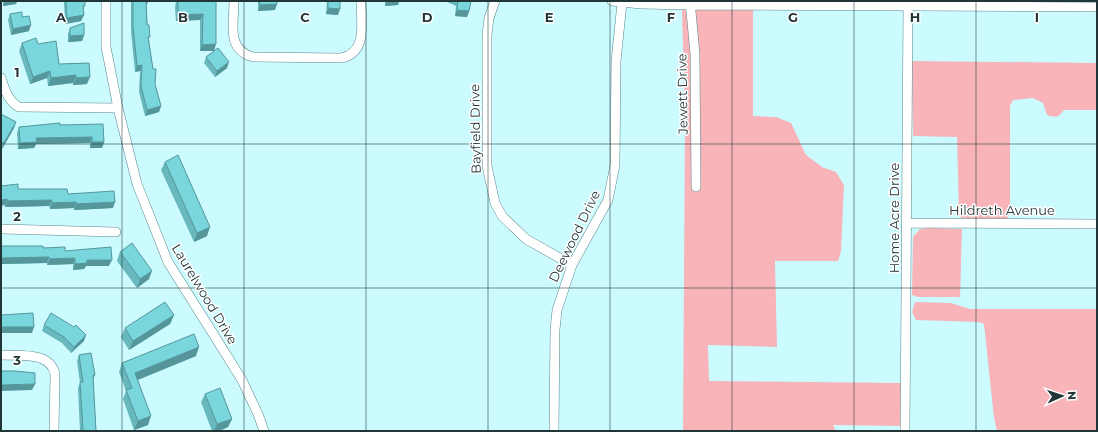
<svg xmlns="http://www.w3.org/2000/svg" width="1098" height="432" font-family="Montserrat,sans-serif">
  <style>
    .green { fill: #f8b4b9 }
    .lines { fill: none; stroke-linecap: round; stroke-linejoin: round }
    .street-casing { stroke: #598689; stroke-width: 10 }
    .street { stroke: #fff; stroke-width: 9 }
    .wall { fill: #68b8bd }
    .shaded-wall { fill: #55969a }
    .building { fill: #79d6dc; stroke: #55969a }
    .grid { fill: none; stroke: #223537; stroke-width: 1; stroke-opacity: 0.55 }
    .labels { text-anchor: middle; stroke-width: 3; stroke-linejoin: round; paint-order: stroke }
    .street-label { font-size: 13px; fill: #223537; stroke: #fff }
    .grid-label { font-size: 13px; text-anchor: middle; font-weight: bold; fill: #223537; stroke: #fff; stroke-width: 3; stroke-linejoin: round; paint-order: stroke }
  </style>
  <rect width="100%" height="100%" fill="#cbfbff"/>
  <!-- green -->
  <path class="green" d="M682,9H753V116L776,117L791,123L806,155L822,167L836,172L844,185L841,251L838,261H775L777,347L708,345L709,381L902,383V426L833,425L836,431H683L685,124Z
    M912,61L1097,63V110H1064C1059,117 1056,118 1047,115L1043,103L1033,98L1013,100L1010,106V212L1007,219H962L959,215L957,137L913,136Z
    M929,228L962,229L960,297H918L912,295L913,237L920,229Z
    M915,302L951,303L970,309H1097V431H997L994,418L984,324L978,322L916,320L912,312Z"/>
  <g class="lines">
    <defs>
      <path id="street" d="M106,1V47L118,108L137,184L168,262L242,380L258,414L264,431
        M234,1C234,23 226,50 253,57L341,58C368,53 361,22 361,1
        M495,1L489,18L487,35V166L495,203L502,216L526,239L572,265
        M612,1L641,4L690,5L1097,7
        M690,1L695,54L696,187
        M1,78C5,90 8,101 19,107L118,108
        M907,223L1097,224
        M1,229L116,232
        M1,355C20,356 50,351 55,374L54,431
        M554,431L555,330L557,310L572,265L608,200L615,165L616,61L622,3
        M905,431L908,6"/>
    </defs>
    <!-- street casing -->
    <use href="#street" class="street-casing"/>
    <!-- street -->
    <use href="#street" class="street"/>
  </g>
  <!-- wall -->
  <path class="wall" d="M3,1H17L16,4L3,6Z
    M64,1H85L83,11L84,15L81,21L65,24Z
    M131,1H148L146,5L149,40L155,84L161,106L159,112L145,116L139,92L140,71L135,72L131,32Z
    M176,1H216L214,51H200V20L176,21L175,8Z
    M258,1H277V4L275,10L258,11Z
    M327,1H340L338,15L326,14Z
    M385,1H399L398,5L385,6Z
    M445,1H471L469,11L467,17L455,16L456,6Z
    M10,14L22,17L29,31L11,35L8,20Z
    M70,28L84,35L82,41L68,42V34Z
    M22,43L38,44L59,64L89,63L87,84L73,85V83L48,86L47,78L30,84L19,51Z
    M206,57L227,68L215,77L204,63Z
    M1,115L16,122L14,128L2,149H1Z
    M60,125L104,142L102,148H90V143L36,144L34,148L18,149L17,133L19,127Z
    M165,162L207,236L194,242L161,170Z
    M1,186L18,189L68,194L113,208L74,210V208L50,209L49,206L5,207Z
    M1,246L43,248L65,251L109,266H86L84,269L73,270V264L47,265V263L1,264Z
    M120,252L149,279L137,288L117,261Z
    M174,315L170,324L129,350L121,337L125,328Z
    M44,325L74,327L84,341L71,353L62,343L42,331Z
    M79,355L95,375L93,380L96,431H80L78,388L80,383L77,361Z
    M196,356L138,380L148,425L134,430L123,399L126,391L119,372L122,363Z
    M205,394L232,419L228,427L219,431H212L201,402Z"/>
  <!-- shaded-wall -->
  <path class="shaded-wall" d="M5,1H17L16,4L3,6Z
    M145,1H148L147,5L144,6Z
    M387,1H399L398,5L385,6Z
    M277,4L275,10L258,11L260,5Z
    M328,8L340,9L338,15L326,14Z
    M457,10L469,11L467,17L455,16Z
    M203,14L200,20L176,21L178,15Z
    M84,15L81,21L65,24L67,18Z
    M31,25L29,31L11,35L13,29Z
    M84,35L82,41L68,42L70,36Z
    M216,44L214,51H200L202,45Z
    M229,62L227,68L215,77L217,71Z
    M142,65L140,71L135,72L137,66Z
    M50,71L47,78L30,84L33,77Z
    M76,75L73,83L48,86L51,78Z
    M90,77L87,84L73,85L76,78Z
    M161,106L159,112L145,116L147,110Z
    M16,122L14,128L2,149L4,143Z
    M92,137L90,143L36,144L34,148L18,149L20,143L36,138Z
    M92,142H104L102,148H90Z
    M7,199L5,205L1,206V200Z
    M52,200L49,206L5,207L7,201Z
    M76,202L74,208L50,209L52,203Z
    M115,202L113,208L74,210L76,204Z
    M210,227L207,236L194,242L197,233Z
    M49,257L47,263L1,264V258Z
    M75,258L73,264L47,265L50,259Z
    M87,260H112L109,266H86L84,269L73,270L75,264Z
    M152,271L149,279L137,288L140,279Z
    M174,315L170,324L129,350L133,341Z
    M1,327H34L32,333H1Z
    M86,335L84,341L71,353L74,347Z
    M199,347L196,356L132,382L135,373Z
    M35,384L32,390L1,391V385Z
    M151,416L148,425L134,430L138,421Z
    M232,419L228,427L219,431H214L217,424Z"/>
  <!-- building -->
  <path class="building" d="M66,1H85V6H83L84,15L67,18Z
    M133,1H146L147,25H149L150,37H148L153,69H156L155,84L161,106L147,110L141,86L142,65L137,66L133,26Z
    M178,1H216V44L202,45L203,14L178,15Z
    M260,1H277V4L260,5Z
    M328,1H340V9L328,8Z
    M458,1H471L469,11L457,10Z
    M22,12V17L29,16L31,25L13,29L10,14Z
    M84,23V35L70,36V28Z
    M36,38L38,44L56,41L59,64L89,63L90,77L76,78V75L51,78L50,71L33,77L22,43Z
    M218,48L229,62L217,71L206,57Z
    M1,114L16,122L4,143L1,142Z
    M60,123V125L103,124L104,142H92V137L36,138L37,142L20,143L19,127Z
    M178,155L210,227L197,233L165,162Z
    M18,184V189H67L68,194L114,191L115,202L76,204V202L52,203V200L7,201V199L1,200V186Z
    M132,243L152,271L140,279L120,252Z
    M1,246H43V248L65,247V251L111,247L112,260H87V263L75,264V258L50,259L49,257L1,258Z
    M165,302L174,315L133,341L125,328Z
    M33,313L34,327H1V315Z
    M51,313L74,327L76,325L86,335L74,347L64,337L44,325Z
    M194,334L199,347L135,373L151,416L138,421L126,390L132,388L122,363Z
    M91,353L95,375H93L96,431H83L80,382H83L79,355Z
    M1,371H15L35,373V384L1,385Z
    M220,388L232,419L217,424L205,394Z"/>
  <!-- grid -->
  <path class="grid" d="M122,1V431M244,1V431M366,1V431M488,1V431M610,1V431M732,1V431M854,1V431M976,1V431M1,144H1097M1,288H1097"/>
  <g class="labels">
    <!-- street labels -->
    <g class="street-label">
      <text transform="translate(682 94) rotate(-91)" y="5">Jewett Drive</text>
      <text transform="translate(475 129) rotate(-91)" y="5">Bayfield Drive</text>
      <text x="1002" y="215">Hildreth Avenue</text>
      <text transform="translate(894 218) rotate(-90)" y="5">Home Acre Drive</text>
      <text transform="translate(574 236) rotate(-64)" y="5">Deewood Drive</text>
      <text transform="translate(205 294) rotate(59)" y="5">Laurelwood Drive</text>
    </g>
  </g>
  <g class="grid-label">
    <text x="61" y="22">A</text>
    <text x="183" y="22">B</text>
    <text x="305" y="22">C</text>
    <text x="427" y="22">D</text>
    <text x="549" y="22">E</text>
    <text x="671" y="22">F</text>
    <text x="793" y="22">G</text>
    <text x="915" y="22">H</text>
    <text x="1037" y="22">I</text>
    <text x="17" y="77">1</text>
    <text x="17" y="221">2</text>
    <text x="17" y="365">3</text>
  </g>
  <!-- border -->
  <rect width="1098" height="432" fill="none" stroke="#223537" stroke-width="4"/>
  <!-- north arrow -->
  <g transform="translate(1062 396) rotate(87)" stroke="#ffffff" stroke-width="3" paint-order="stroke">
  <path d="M0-3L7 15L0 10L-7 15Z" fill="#223537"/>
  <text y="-6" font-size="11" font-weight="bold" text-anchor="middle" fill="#223537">N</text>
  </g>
</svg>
